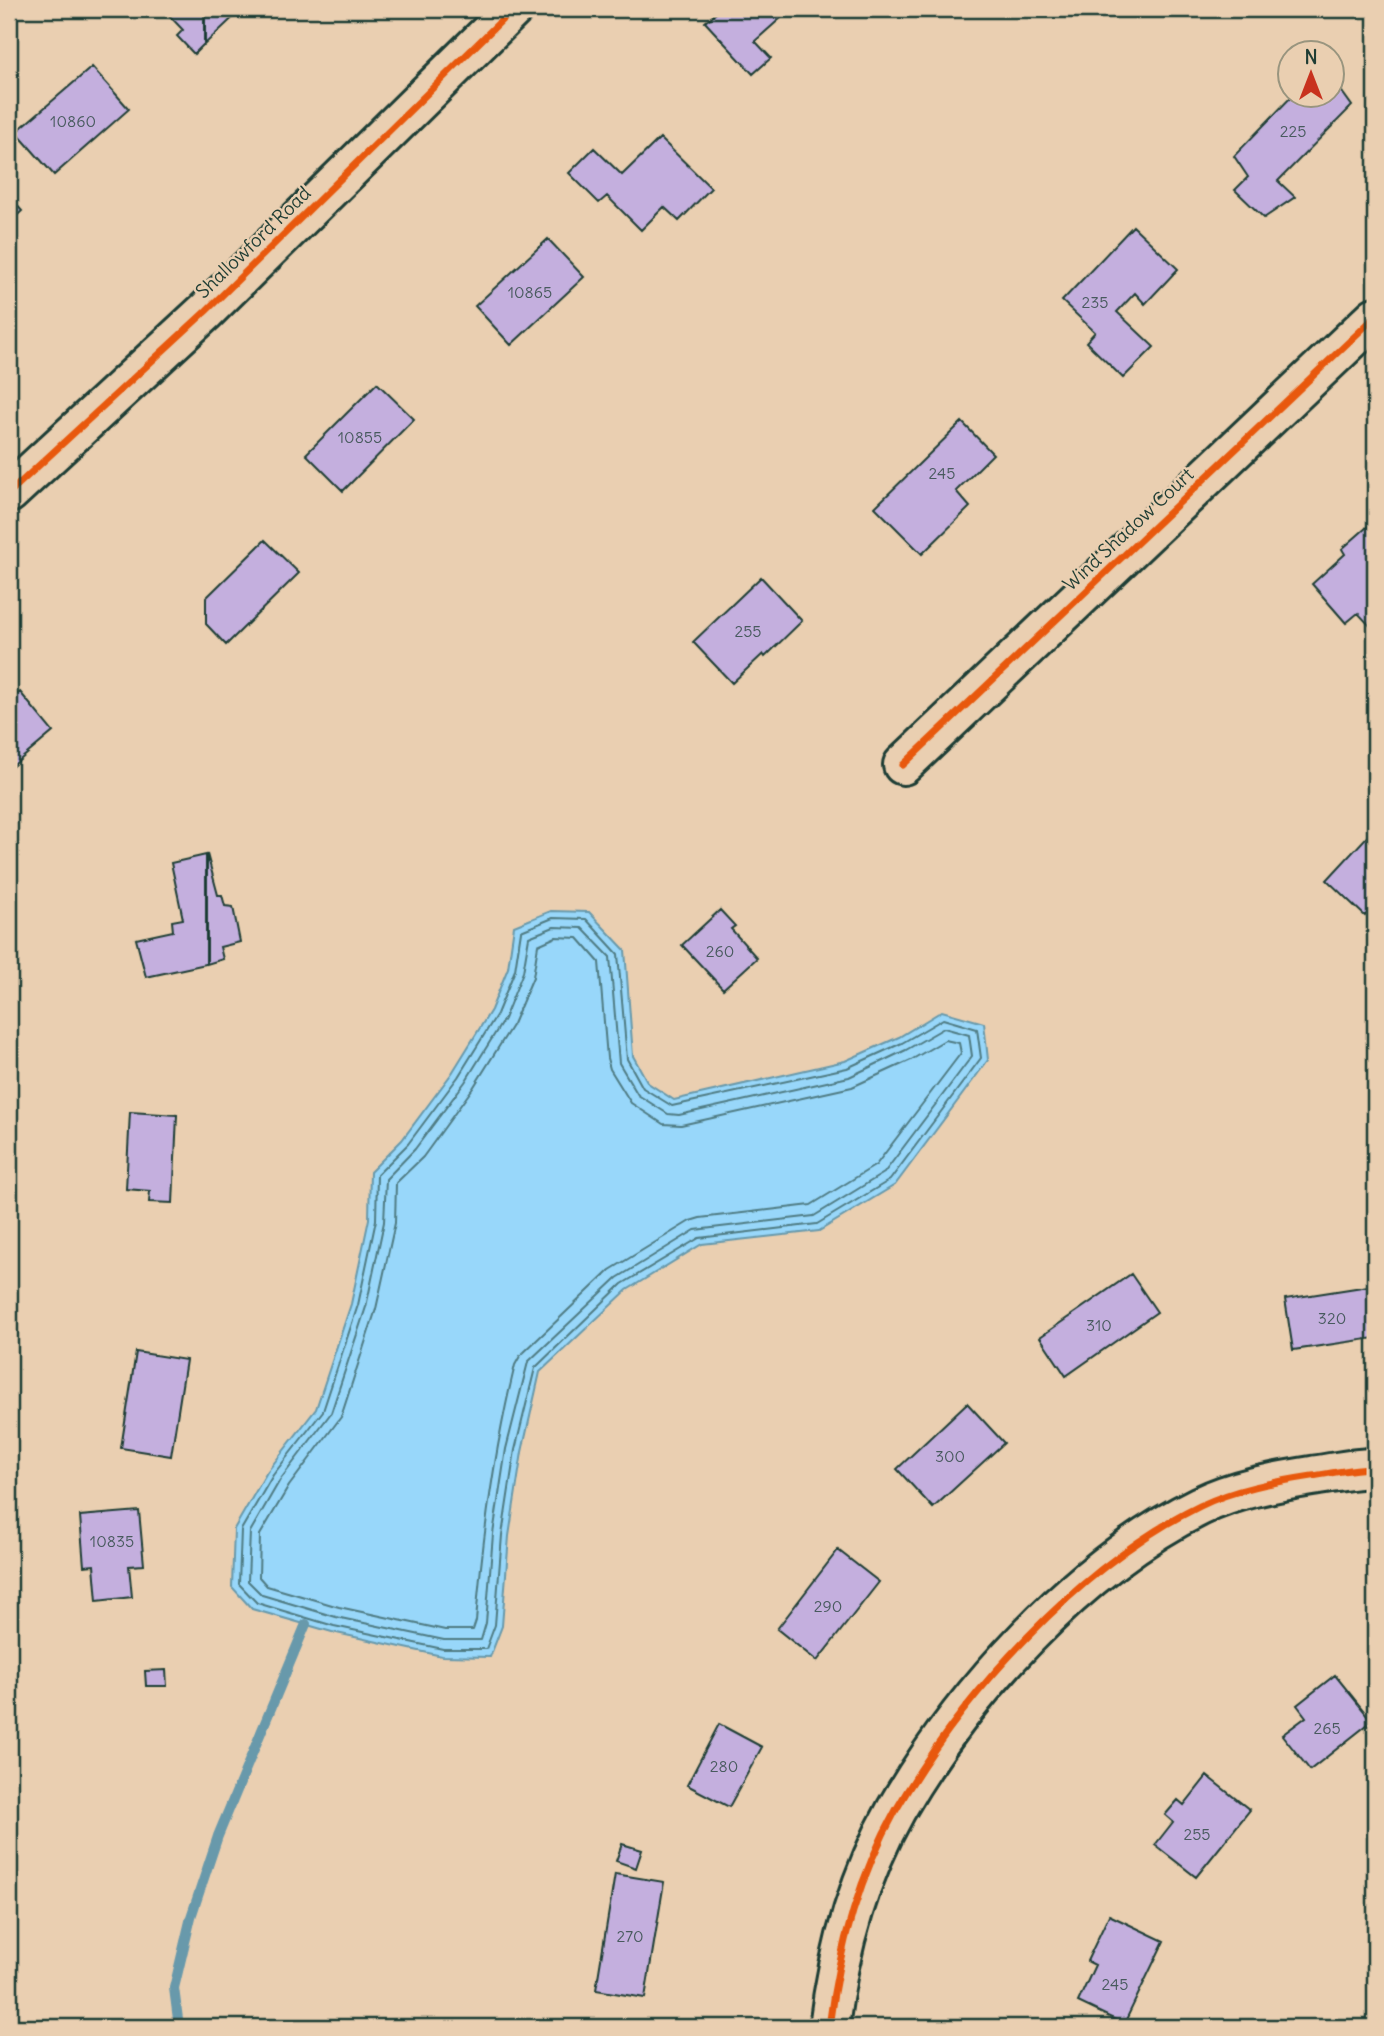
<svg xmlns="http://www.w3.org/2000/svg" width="1384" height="2036" font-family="Delius,sans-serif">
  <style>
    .water { fill: #98d7fa; stroke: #6899ab; stroke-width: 2 }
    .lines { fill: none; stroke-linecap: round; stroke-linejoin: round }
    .shore { stroke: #4f7b83; stroke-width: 2 }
    .stream { stroke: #6899ab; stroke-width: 10 }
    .building { fill: #c4afde; stroke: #1f3d34; stroke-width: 2 }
    .street-casing { stroke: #1f3d34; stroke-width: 44 }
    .secondary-casing { stroke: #1f3d34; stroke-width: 44 }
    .street { stroke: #eacfb1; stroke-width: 38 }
    .secondary { stroke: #eacfb1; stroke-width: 38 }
    .cycleway-casing { stroke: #eacfb1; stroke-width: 11 }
    .cycleway { stroke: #e8590c; stroke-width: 7 }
    .labels { text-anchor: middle; stroke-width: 5; stroke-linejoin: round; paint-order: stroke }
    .number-label { font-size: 16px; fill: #485a5e }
    .street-label { font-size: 19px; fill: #1f3d34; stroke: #eacfb1 }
  </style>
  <rect width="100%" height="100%" fill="#eacfb1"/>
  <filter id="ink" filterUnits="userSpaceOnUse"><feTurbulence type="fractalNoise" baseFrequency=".0143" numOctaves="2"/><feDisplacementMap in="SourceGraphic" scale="14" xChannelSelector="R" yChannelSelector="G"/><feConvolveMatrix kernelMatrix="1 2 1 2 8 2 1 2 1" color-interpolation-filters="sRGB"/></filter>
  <g filter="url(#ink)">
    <!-- water -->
    <path class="water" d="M551,911L589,912L625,950L633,1056L648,1083L674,1100L845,1061L899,1037L942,1011L984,1023L988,1060L895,1185L819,1231L702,1244L627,1290L540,1372L522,1452L509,1536L502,1626L490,1657L442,1656L332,1632L252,1609L232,1587L234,1529L267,1472L316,1409L351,1304L369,1219L370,1172L402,1140L452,1073L491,1010L508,968L514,926Z"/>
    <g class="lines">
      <!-- shore -->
      <path class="shore" d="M553,918L586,919L618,954L627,1059L643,1088L672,1106L847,1068L902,1043L943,1019L977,1029L981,1058L890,1180L817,1224L699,1238L622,1284L535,1368L515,1450L502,1535L495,1625L486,1649H443L334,1626L257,1603L239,1584L241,1530L273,1475L323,1411L358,1305L376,1220L377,1175L408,1144L458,1077L497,1014L515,970L521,931Z
        M554,927L582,928L610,957L619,1063L638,1095L668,1114L679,1115L849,1077L906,1050L944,1028L969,1035L972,1056L884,1173L814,1216L695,1230L617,1278L528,1362L506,1449L493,1534L486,1623L481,1640H444L336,1617L262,1595L248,1581L250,1532L280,1480L331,1413L366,1307L384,1222L386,1179L415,1149L465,1082L504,1019L523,972L529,937Z
        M556,937L578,938L599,962L607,1058L610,1069L631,1103L663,1124L681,1125L852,1087L911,1060L945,1040L959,1043L961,1053L876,1165L811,1205L700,1218L690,1221L610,1270L520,1356L515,1365C494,1451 483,1533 476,1621L473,1630H445L339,1607L267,1586L259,1577L260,1535L289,1486L341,1417L376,1309L395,1223L396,1183L423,1157L473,1088L513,1024L533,977L538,945Z"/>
      <!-- stream -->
      <path class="stream" d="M179,2027L174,1988L191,1917L218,1836L306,1624"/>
    </g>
    <!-- building -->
    <path class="building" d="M163,9H204V44L194,54L177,36L183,30Z
      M205,9H242L205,44Z
      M721,9H791L755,41L771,58L753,74L705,22Z
      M92,67L129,109L54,175L16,132Z
      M1332,78L1352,106L1278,181L1295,197L1264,218L1235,190L1248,177L1234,156L1294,94H1332Z
      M660,138L711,188L679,221L664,207L641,230L607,196L599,203L569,173L594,148L622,175Z
      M9,196L22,211L9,223Z
      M1133,226L1178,269L1145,304L1135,293L1117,312L1154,347L1123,378L1086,342L1095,332L1062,301Z
      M548,239L584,277L511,345L475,306Z
      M377,383L414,419L343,491L306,454Z
      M962,422L993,454L956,491L970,507L922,554L875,507Z
      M1375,520V624L1371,627L1358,613L1346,623L1312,584L1345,554L1342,549Z
      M265,540L299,573L226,645L206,624V598Z
      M761,577L802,621L765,657L763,654L732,683L693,642Z
      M20,692L53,732L9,769V700Z
      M1375,828V904L1365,916L1327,880Z
      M207,854L218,895H222L225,906L233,907L240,942L220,947L223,959L207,964Z
      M206,855V964L146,977L136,939L173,931L172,921L183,919L171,863Z
      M720,910L735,926L731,929L757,958L723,989L682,945Z
      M130,1112L177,1115L173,1203L149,1202L150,1191L126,1189Z
      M1131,1274L1157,1312L1066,1376L1040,1337Z
      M1375,1285V1338L1293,1350L1285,1299Z
      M136,1352L186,1360L171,1456L121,1448Z
      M967,1403L1004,1443L933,1508L897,1469Z
      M139,1511L144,1565L129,1566L132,1597L97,1601L94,1565L84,1566L80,1516Z
      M838,1550L879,1582L817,1661L777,1629Z
      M166,1670L167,1686H146L145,1671Z
      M1335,1675L1372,1721L1310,1770L1282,1735L1306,1717L1297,1705Z
      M719,1724L762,1747L729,1807L687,1785Z
      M1207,1776L1250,1810L1196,1877L1155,1845L1173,1822L1165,1815L1178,1800L1184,1805Z
      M622,1844L642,1850L636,1868L616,1861Z
      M615,1874L664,1882L645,1998L596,1990Z
      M1109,1915L1164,1941L1124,2024L1078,2002L1095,1965L1087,1961Z"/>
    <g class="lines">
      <defs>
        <path id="street" d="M903,765L1375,317
          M829,2027C838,1953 859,1876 896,1810C962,1695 1079,1565 1200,1506C1235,1489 1274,1482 1312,1476C1333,1473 1354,1468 1375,1468"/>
        <path id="secondary" d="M9,493L206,311L513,9"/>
      </defs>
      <!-- street casing -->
      <use href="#street" class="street-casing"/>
      <!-- secondary casing -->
      <use href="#secondary" class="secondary-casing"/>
      <!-- street -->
      <use href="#street" class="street"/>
      <!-- secondary -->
      <use href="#secondary" class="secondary"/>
      <defs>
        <path id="cycleway" d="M9,493L206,311L513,9
          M903,765L1375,317
          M829,2027C838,1953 859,1876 896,1810C962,1695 1079,1565 1200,1506C1235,1489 1274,1482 1312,1476C1333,1473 1354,1468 1375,1468"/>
      </defs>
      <!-- cycleway casing -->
      <use href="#cycleway" class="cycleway-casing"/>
      <!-- cycleway -->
      <use href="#cycleway" class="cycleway"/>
    </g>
  </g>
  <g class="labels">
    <!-- number labels -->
    <g class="number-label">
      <text x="73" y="127">10860</text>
      <text x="1293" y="137">225</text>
      <text x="530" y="298">10865</text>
      <text x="1095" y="308">235</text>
      <text x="360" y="443">10855</text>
      <text x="942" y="479">245</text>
      <text x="748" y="637">255</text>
      <text x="720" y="957">260</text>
      <text x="1332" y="1324">320</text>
      <text x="1099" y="1331">310</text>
      <text x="950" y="1462">300</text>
      <text x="112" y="1547">10835</text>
      <text x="828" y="1612">290</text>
      <text x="1327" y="1734">265</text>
      <text x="724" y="1772">280</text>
      <text x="1197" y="1840">255</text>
      <text x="630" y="1942">270</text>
      <text x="1115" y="1990">245</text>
    </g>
    <!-- street labels -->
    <g class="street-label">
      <text transform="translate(253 242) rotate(-44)" y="7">Shallowford Road</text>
      <text transform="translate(1128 529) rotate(-43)" y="7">Wind Shadow Court</text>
    </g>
  </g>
  <!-- margin -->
  <rect width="1384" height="2036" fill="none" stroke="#eacfb1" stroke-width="35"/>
  <rect x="18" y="18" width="1349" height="2001" fill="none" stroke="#1f3d34" stroke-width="2.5" filter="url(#ink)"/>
  <!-- north arrow -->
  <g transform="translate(1311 74)"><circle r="33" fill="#eacfb1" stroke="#99957f" stroke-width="2"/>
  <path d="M0-5L12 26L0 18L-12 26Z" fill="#c8321e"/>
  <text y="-10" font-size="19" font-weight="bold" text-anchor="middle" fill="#1f3d34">N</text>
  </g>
</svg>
